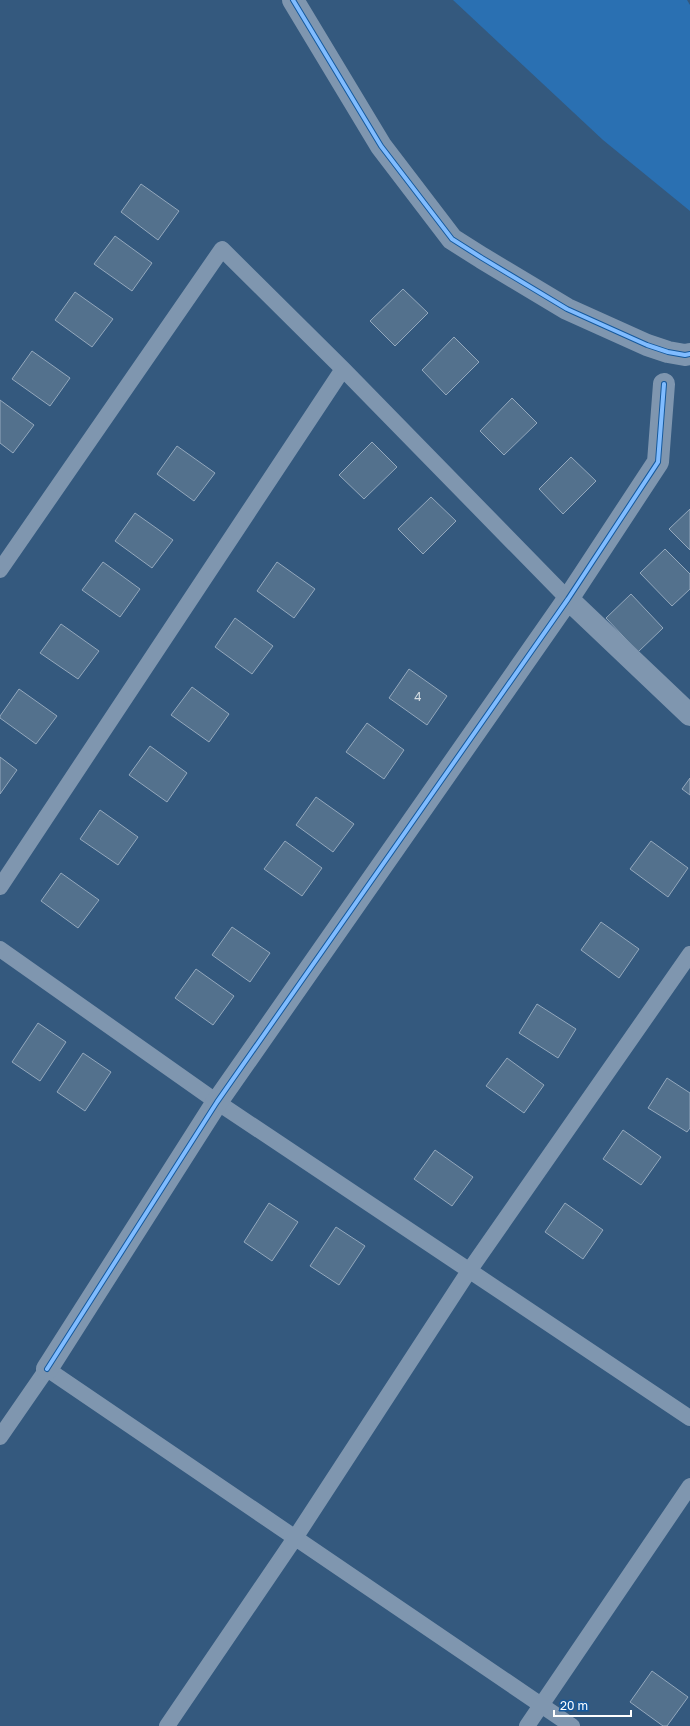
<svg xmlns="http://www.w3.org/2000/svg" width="690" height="1726" font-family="'Golos Text',sans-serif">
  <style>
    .green { fill: #2a70b2 }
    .building { fill: #53718d; stroke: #93a8bd }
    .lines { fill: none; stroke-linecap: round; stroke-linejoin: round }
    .lane { stroke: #7f96af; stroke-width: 16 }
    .street { stroke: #7f96af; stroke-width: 22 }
    .cycleway-casing { stroke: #15599d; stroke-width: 6 }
    .cycleway { stroke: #80bcff; stroke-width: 4 }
    .labels { text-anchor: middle; stroke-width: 3; stroke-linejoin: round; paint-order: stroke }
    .number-label { font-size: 12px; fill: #d4dce2 }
  </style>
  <rect width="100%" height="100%" fill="#34597e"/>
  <!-- green -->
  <path class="green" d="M453,0H687L690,5V211L603,140Z"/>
  <!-- building -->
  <path class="building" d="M141,184L179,211L158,240L121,212Z
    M115,236L152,263L132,291L94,264Z
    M403,289L428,313L395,346L370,321Z
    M75,292L113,319L92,347L55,320Z
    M454,337L479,362L446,395L422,370Z
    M32,351L70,378L50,406L12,379Z
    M512,398L537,423L504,455L480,431Z
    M0,400L34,425L13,453L0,443Z
    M372,442L397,467L364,499L339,475Z
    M177,446L215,473L194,501L157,474Z
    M571,457L596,481L563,514L539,489Z
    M431,497L456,521L423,554L398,529Z
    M690,509V550L669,529Z
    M135,513L173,540L152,568L115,541Z
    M665,549L690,574V589L672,606L640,573Z
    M103,562L140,589L120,617L82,590Z
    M277,562L315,589L294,618L257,591Z
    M631,594L663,628L638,652L606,618Z
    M235,618L273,646L252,674L215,647Z
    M61,624L99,651L78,679L40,653Z
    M409,669L447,696L427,725L389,698Z
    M192,687L229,714L209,742L171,715Z
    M19,689L57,716L36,744L0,718V716Z
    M367,723L404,750L384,779L346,752Z
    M150,746L187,773L167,802L129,775Z
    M0,757L17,770L0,794Z
    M690,778V795L682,789Z
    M316,797L354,824L333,852L296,825Z
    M100,810L138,837L118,865L80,839Z
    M285,841L322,868L302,896L264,869Z
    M651,841L688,868L668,897L630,869Z
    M61,873L99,900L78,928L41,901Z
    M601,922L639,949L619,978L581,950Z
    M232,927L270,953L250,982L212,955Z
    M196,969L234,996L213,1025L175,998Z
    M537,1004L576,1029L558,1058L519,1033Z
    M38,1023L66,1042L40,1081L12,1062Z
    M83,1053L111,1072L85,1111L57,1092Z
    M507,1058L544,1085L524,1113L486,1086Z
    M667,1078L690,1093V1128L687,1132L648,1108Z
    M623,1130L661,1157L641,1185L603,1159Z
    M435,1150L473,1177L452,1206L414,1179Z
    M269,1203L298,1222L272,1261L244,1242Z
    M565,1203L603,1230L583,1259L545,1232Z
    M336,1227L365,1246L339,1285L310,1266Z
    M652,1671L688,1697L667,1726H663L630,1702Z"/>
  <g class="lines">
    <!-- lane -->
    <path class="lane" d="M0,570L222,249L343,369L568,599
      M0,887L343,369
      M0,949L217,1102L690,1418
      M0,1437L47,1369L572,1726
      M167,1726L295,1538L469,1271L690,954
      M527,1726L690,1486"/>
    <!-- street -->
    <path class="street" d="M293,0L381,146L452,239L482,258L567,309L647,345L668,352L685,355L690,354
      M568,599L690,715
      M47,1369L217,1102L568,599L658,462L664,384"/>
    <defs>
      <path id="cycleway" d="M293,0L381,146L452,239L482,258L567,309L647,345L668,352L685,355L690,354
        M47,1369L217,1102L568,599L658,462L664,384"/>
    </defs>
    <!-- cycleway casing -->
    <use href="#cycleway" class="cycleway-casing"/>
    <!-- cycleway -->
    <use href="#cycleway" class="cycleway"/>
  </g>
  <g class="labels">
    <!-- number labels -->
    <g class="number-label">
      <text x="418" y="701">4</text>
    </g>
  </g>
  <!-- scale -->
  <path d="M554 1710v6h77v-6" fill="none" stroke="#ffffff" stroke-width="2"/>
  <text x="560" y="1710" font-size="12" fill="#ffffff" stroke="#15599d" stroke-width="3" paint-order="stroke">20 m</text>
</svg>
